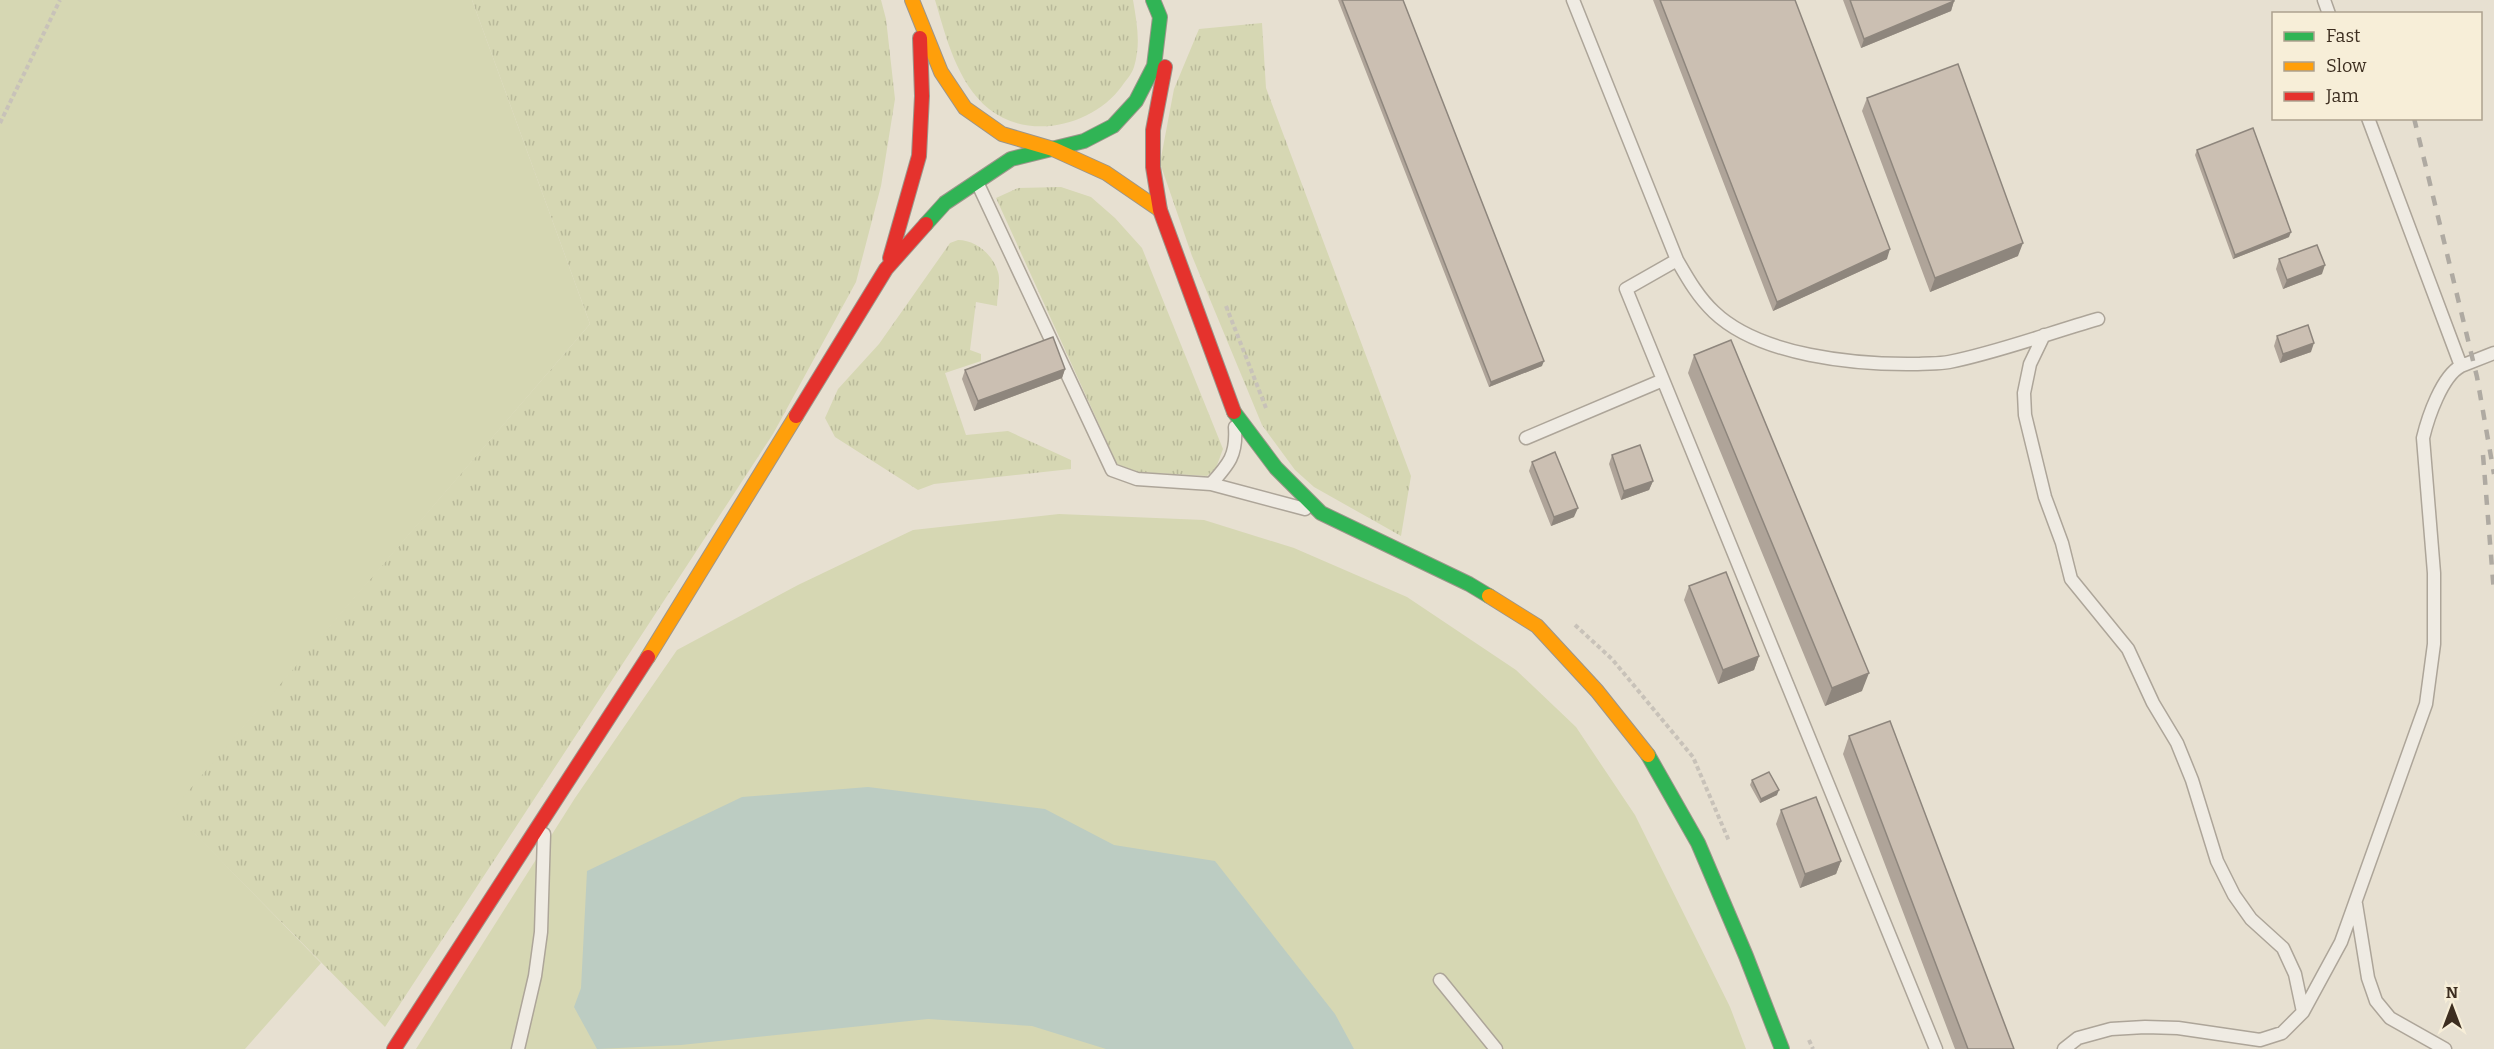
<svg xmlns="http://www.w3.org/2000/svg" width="2494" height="1049" font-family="Bitter,serif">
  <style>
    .grass { fill: url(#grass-tufts) }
    .garden { fill: #d6d7b3 }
    .water { fill: #bcccc2 }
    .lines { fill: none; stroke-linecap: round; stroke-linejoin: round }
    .lane-casing { stroke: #ada599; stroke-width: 15 }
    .fast-casing { stroke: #9c958a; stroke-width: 16 }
    .slow-casing { stroke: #9c958a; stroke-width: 16 }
    .jam-casing { stroke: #9c958a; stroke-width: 16 }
    .path { stroke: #c8c2b9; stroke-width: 4; stroke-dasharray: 4.5 3; stroke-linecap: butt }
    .lane { stroke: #efebe3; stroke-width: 12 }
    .fast { stroke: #30b455; stroke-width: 14 }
    .slow { stroke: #ff9f0a; stroke-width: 14 }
    .jam { stroke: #e5322d; stroke-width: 14 }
    .rail { stroke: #afaaa2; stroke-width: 4.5; stroke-dasharray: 10 10; stroke-linecap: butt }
    .wall { fill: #afa499 }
    .shaded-wall { fill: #8e867d }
    .building { fill: #cbbfb2; stroke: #8e867d; stroke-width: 1.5 }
  </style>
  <defs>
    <pattern id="grass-tufts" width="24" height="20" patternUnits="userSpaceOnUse" patternTransform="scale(1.5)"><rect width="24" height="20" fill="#d6d7b3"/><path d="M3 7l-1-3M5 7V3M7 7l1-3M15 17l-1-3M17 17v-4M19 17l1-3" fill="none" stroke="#b9b99a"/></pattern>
  </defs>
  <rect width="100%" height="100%" fill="#e7e0d1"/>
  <!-- grass -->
  <path class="grass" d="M472,0H881L886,19L895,99L881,186L856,282L773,434L385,1027L171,810L590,324Z
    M935,0H1133C1137,24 1141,44 1134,67C1132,74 1126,80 1122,86C1093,126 1029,141 989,109C957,83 946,37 935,0Z
    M1262,23L1266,88L1411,476L1401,536L1314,487L1295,470L1262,425L1192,256L1160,163L1174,89L1199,29Z
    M1061,187L1091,197L1115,218L1142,248L1223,449L1216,468L1207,476L1138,472L1117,464L996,198L1018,188Z
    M958,240C976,240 993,255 998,272C1001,282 997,296 997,306L976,302L970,350L981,354V361L945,373L966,435L1008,431L1071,460V469L934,484L918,490L835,437L825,418L838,389L879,344L950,243Z"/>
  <!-- garden -->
  <path class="garden" d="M0,0H472L590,324L172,810L321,963L245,1049H0Z
    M1059,514L1204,520L1294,548L1407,597L1516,670L1576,727L1635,815L1730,1007L1746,1049H416L575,798L677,650L798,585L913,530Z"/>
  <!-- water -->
  <path class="water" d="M868,787L1045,809L1114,845L1215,861L1335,1014L1354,1049H1106L1032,1026L928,1019L681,1045L597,1049L574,1007L581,988L587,871L742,797Z"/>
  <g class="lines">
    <defs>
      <path id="lane" d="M1573,0L1677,260L1626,289L1936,1049
        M2324,0L2329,14
        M2368,118L2461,366L2494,353
        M977,182L1112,470L1137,479L1211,484L1305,509
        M1677,260C1688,279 1698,297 1714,312C1760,356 1856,365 1917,364C1928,363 1939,364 1949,362C1999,352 2049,333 2098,319
        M2044,335L2030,364L2024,393L2025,415L2045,497L2062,543L2071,579L2128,649L2153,703L2177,743L2192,780L2217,861L2234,895L2251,919L2283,948L2295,974L2303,1012
        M1526,438L1663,380
        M1211,484C1229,464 1237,455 1235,427
        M2356,904L2368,978L2376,1001L2390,1018L2445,1049
        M1440,980L1496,1049
        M518,1049L535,976L541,932L544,834
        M2064,1049L2078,1038L2111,1029L2145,1027L2178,1028L2260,1040L2282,1033L2303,1012L2341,942L2426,704L2434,644V573L2423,438C2428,417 2442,376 2461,366"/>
      <path id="fast" d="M926,224L945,203L1011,159L1084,141L1113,126L1136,101L1154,66L1160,17L1153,0
        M1234,412L1276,468L1321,513L1469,584L1489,596
        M1648,755L1698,843L1746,956L1782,1049"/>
      <path id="slow" d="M912,0L941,72L965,108L1002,134L1053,149L1106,173L1160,210
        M1489,596L1537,626L1597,691L1648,755
        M648,657L796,416"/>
      <path id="jam" d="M1165,67L1153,130V167L1160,210L1234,412
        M890,258L919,156L922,96L920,38
        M796,416L886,269L926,224
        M394,1049L648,657"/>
    </defs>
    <!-- lane casing -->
    <use href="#lane" class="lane-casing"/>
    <!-- fast casing -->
    <use href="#fast" class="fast-casing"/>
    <!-- slow casing -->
    <use href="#slow" class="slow-casing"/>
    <!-- jam casing -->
    <use href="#jam" class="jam-casing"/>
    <!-- path -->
    <path class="path" d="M0,123L60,0
      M1226,306L1266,408
      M1575,625L1612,659L1693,757L1729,841
      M1809,1040L1813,1049"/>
    <!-- lane -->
    <use href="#lane" class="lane"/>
    <!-- fast -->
    <use href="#fast" class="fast"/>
    <!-- slow -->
    <use href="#slow" class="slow"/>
    <!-- jam -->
    <use href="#jam" class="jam"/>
    <!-- rail -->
    <path class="rail" d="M2414,118L2477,377L2494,474
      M2483,455L2494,593"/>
  </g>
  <!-- wall -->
  <path class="wall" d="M1338,0H1403L1542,366L1489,387Z
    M1653,0H1795L1887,259L1773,311Z
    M1843,0H1954V1L1951,11L1861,48Z
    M1867,98L2018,256L1930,292L1862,111Z
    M2197,150L2289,237L2233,259L2195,155Z
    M2279,259L2322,274L2283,289L2276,269Z
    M2277,336L2311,352L2280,363L2274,346Z
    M1694,355L1862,691L1825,706L1688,373Z
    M1065,369L1062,378L974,411L962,379L965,370Z
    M1612,455L1653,481L1649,490L1621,500L1609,464Z
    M1532,462L1574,517L1551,526L1529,471Z
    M1689,586L1759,656L1754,670L1718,684L1684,600Z
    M1849,736L2014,1049H1955L1843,754Z
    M1752,780L1777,795L1760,803L1750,785Z
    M1781,810L1841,861L1836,874L1800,888L1776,824Z"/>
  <!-- shaded-wall -->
  <path class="shaded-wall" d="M1954,1L1951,11L1861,48L1864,39Z
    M2291,232L2289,237L2233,259L2235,255Z
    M2023,243L2018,256L1930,292L1935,278Z
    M1890,249L1887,259L1773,311L1777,302Z
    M2325,265L2322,274L2283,289L2287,280Z
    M2314,343L2311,352L2280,363L2283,354Z
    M1544,361L1542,366L1489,387L1491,382Z
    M1065,369L1062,378L974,411L978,401Z
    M1653,481L1649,490L1621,500L1624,491Z
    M1578,508L1574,517L1551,526L1554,517Z
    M1759,656L1754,670L1718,684L1723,670Z
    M1869,673L1862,691L1825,706L1832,688Z
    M1779,790L1777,795L1760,803L1761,799Z
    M1841,861L1836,874L1800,888L1805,874Z"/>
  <!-- building -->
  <path class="building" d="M1342,0H1403L1544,361L1491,382Z
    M1660,0H1795L1890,249L1777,302Z
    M1850,0H1954V1L1864,39Z
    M1958,64L2023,243L1935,278L1867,98Z
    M2253,128L2291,232L2235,255L2197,150Z
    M2317,245L2325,265L2287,280L2279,259Z
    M2308,325L2314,343L2283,354L2277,336Z
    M1053,337L1065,369L978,401L965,370Z
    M1731,340L1869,673L1832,688L1694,355Z
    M1640,445L1653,481L1624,491L1612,455Z
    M1555,452L1578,508L1554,517L1532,462Z
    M1726,572L1759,656L1723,670L1689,586Z
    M1890,721L2014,1049H1968L1849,736Z
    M1769,772L1779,790L1761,799L1752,780Z
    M1816,797L1841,861L1805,874L1781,810Z"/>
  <!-- legend -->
  <rect x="2272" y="12" width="210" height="108" fill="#f7eed8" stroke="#ada18e" stroke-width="1.5"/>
  <rect x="2284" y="32" width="30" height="9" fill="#30b455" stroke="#ada18e" stroke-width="1.5"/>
  <text x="2326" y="42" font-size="18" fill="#3d2e20">Fast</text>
  <rect x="2284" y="62" width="30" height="9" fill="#ff9f0a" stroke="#ada18e" stroke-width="1.5"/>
  <text x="2326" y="72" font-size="18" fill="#3d2e20">Slow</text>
  <rect x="2284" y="92" width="30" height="9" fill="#e5322d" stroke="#ada18e" stroke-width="1.5"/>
  <text x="2326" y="102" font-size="18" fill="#3d2e20">Jam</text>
  <!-- north arrow -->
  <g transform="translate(2452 1007)" stroke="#f7eed8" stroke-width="4.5" paint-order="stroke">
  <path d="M0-4.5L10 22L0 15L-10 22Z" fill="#3d2e20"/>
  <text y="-9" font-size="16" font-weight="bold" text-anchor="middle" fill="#3d2e20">N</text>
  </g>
</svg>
